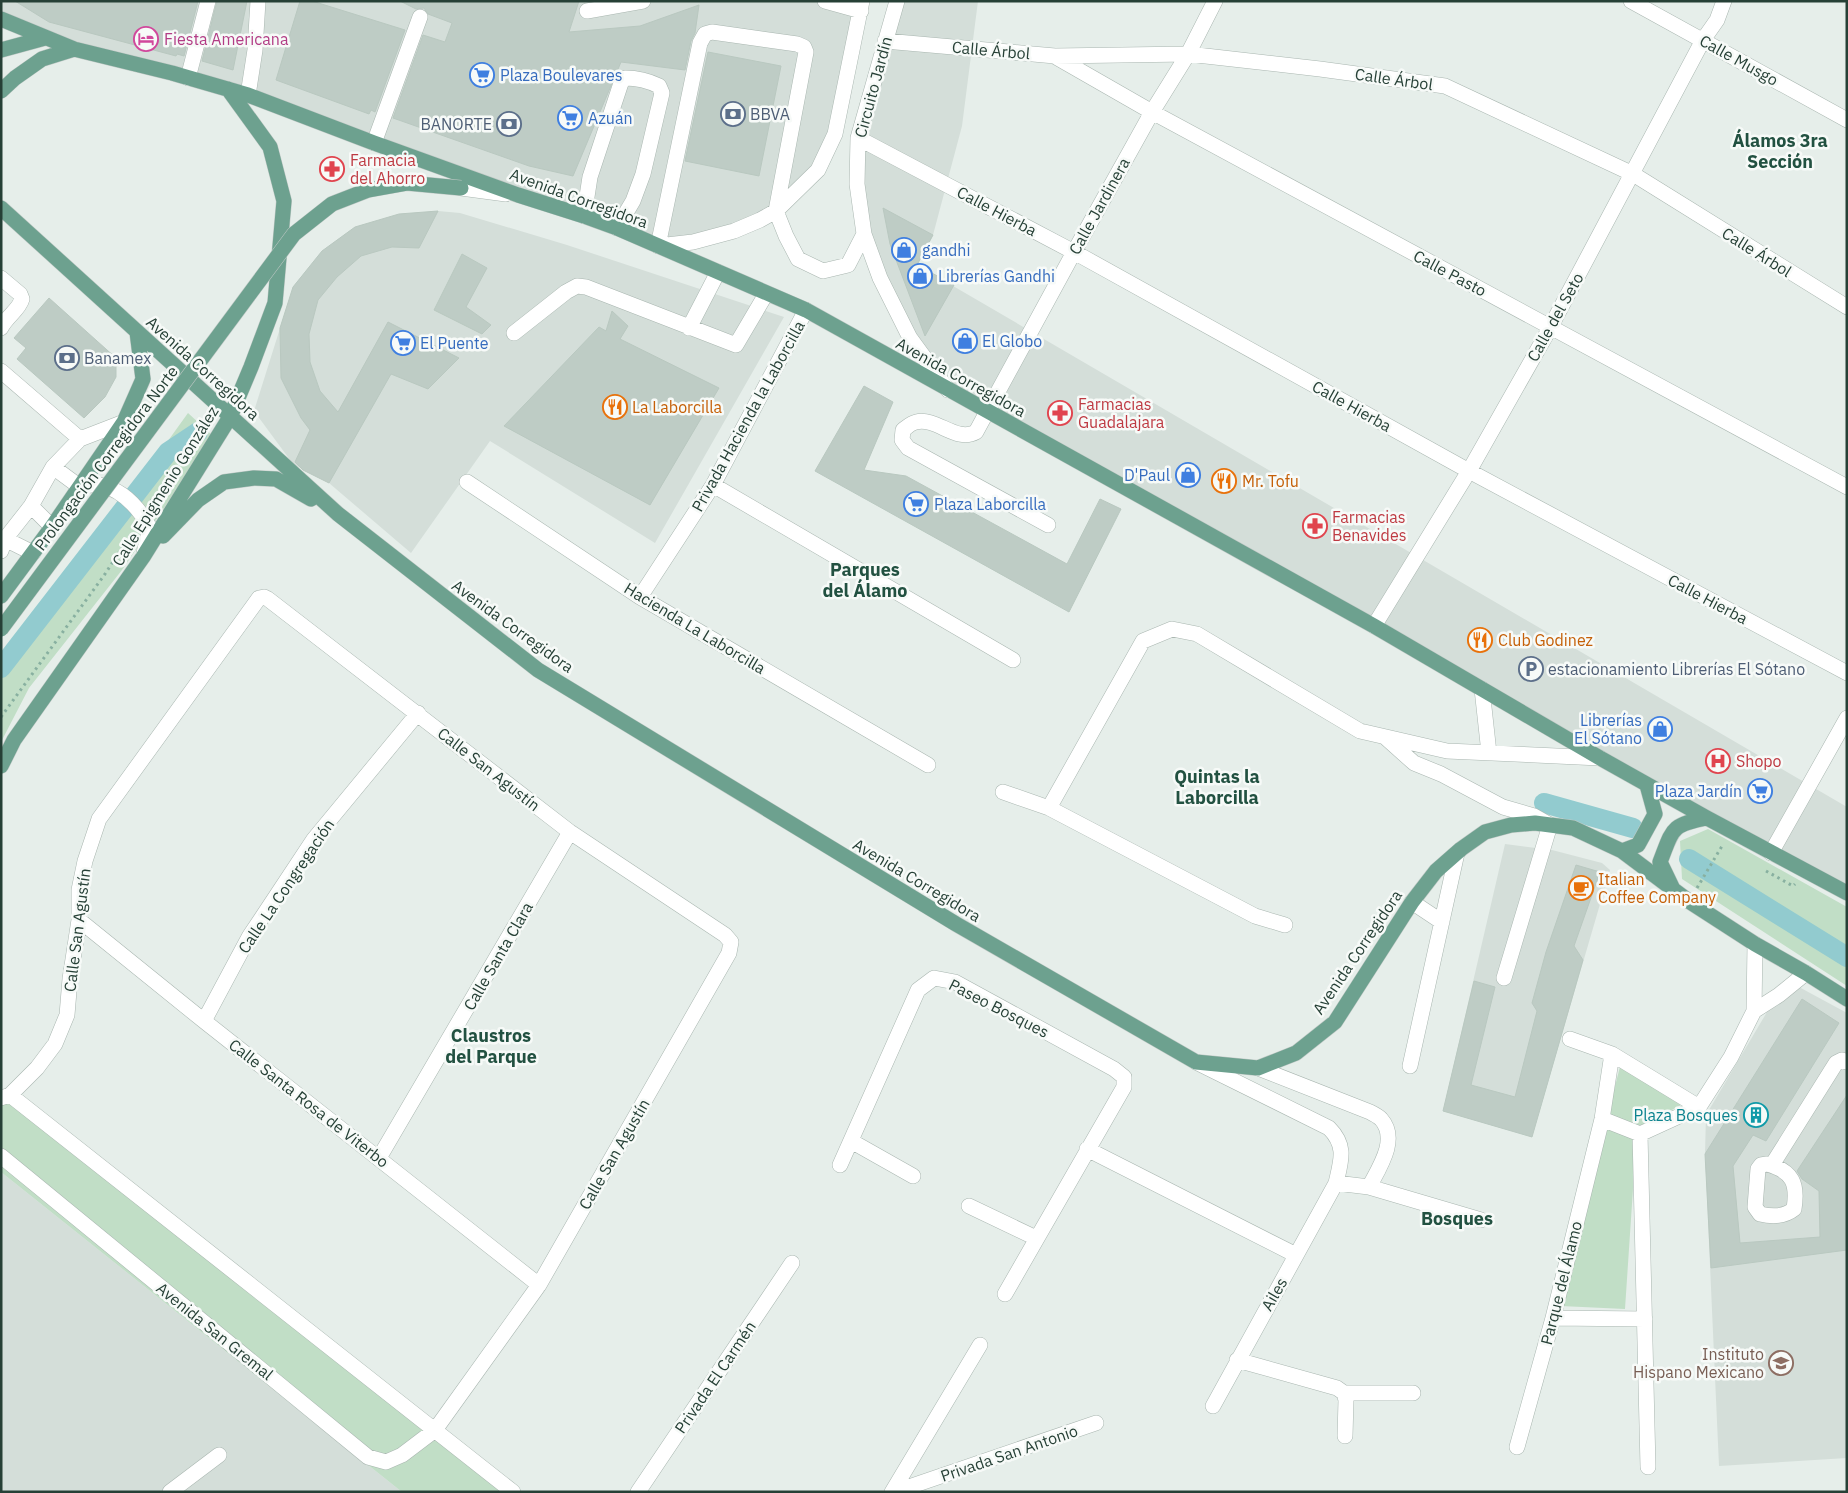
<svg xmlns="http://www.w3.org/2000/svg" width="1848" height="1493" font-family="'IBM Plex Sans',sans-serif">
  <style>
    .built { fill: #d4ded9 }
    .green { fill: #c1dec6 }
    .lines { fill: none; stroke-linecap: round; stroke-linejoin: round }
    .canal { stroke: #92cbcf; stroke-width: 20 }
    .building { fill: #beccc5; stroke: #b9c8c0 }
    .minor-casing { stroke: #a9b6b0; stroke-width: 16 }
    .major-casing { stroke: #c2cac7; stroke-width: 16 }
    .path { stroke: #88b0a0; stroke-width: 3; stroke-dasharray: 2.5 4; stroke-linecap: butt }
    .minor { stroke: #fff; stroke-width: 15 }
    .major { stroke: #6da18f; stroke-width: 15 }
    .major-bridge-casing { stroke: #c2cac7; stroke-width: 16; stroke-linecap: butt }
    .major-bridge { stroke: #6da18f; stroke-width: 15 }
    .labels { text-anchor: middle; stroke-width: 5; stroke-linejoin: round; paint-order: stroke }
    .hotel-label { font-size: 16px; fill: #b23c85; stroke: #f7faf8; text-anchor: start }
    .street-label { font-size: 16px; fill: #264036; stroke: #f7faf8 }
    .shop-label { font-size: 16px; fill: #366cbe; stroke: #f7faf8; text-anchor: start }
    .service-label { font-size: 16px; fill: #4e5e75; stroke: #f7faf8; text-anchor: start }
    .health-label { font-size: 16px; fill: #be3a42; stroke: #f7faf8; text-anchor: start }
    .food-label { font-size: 16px; fill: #c56008; stroke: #f7faf8; text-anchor: start }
    .culture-label { font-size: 16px; fill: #0d838f; stroke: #f7faf8; text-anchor: end }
    .education-label { font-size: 16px; fill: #785e54; stroke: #f7faf8; text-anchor: end }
    .neighbourhood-label { font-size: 18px; font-weight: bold; fill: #225141; stroke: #f7faf8 }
  </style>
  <rect width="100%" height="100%" fill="#e6eeea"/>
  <!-- built -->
  <path class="built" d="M1,1H862L818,170L776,211L658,246L374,143L1,19Z
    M897,1H978L962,126L933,235L917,265L1847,807V893L949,391L880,278L857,184L885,41Z
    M438,211L460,213L567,245L784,317L655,543L490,441L411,553L329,483L293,464L254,411L293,287L322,251L355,227L399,215Z
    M1505,844L1552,850L1602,863L1610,870L1532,1137L1443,1111Z
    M1799,987L1847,1013V1458L1719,1466L1705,1154L1706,1115L1767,1012Z
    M1,1172L402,1492H1Z"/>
  <!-- green -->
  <path class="green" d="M188,413L213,436L122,570L29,688L1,742V673Z
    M1708,829L1847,907V986L1682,879L1680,841Z
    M1621,1063L1681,1105L1637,1129L1625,1309L1561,1306L1597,1155Z
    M10,1095L513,1492H402L1,1172V1098Z"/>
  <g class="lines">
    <!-- canal -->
    <path class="canal" d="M1,668L168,452L198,432
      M1544,803L1633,828
      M1689,859L1847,957"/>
  </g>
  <!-- building -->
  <path class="building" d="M15,1H198L184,56L177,54L176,56L49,22Z
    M217,1H247L233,70L202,61Z
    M300,1H312L405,30L375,112L371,110L369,114L276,80Z
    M400,1H579L569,32L640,26L699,5L695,33L691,41L685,70L621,62L573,176L529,166L393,118L423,35L445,42L452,23L428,14L424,8L416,9Z
    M708,52L781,66L759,176L685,161Z
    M883,208L933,235L917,265L954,285L925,336L890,244Z
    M438,211L419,248L392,247L361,256L337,277L318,300L309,334L310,362L320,391L338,412L388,322L459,358L428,389L391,374L329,483L303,470L295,462L310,430L301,418L281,378L280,328L293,287L322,251L355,227L399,214Z
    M462,254L487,268L466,307L491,325L482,334L434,310Z
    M49,298L116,358V377L105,397L84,418L17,359L26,348L14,338Z
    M612,311L628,326L620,339L719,388L650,505L504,426L599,327L606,331Z
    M864,386L893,402L864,470L906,476L1067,564L1100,499L1121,509L1069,612L815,471Z
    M1576,865L1600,872L1574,946L1583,960L1532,1137L1443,1111L1474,981L1495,987L1471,1085L1515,1097L1537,1011L1532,1003L1546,952Z
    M1802,999L1839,1023L1766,1141L1753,1135L1733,1166L1740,1243L1820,1237L1819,1191L1802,1179L1797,1171L1847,1095V1250L1711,1268L1705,1154Z"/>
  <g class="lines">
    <defs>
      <path id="minor" d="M825,1L861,11
        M862,1L835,134L818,170L776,211L760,220L734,231L693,242L658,246L700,43L705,34L712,32L797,44L804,47L806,52L776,211L786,236L798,259L823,271L848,265L864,234
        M897,1L858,138L857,184L864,234L880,278L910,338L948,390
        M1631,1L1847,120
        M587,11L643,1
        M885,41L1055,56L1188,54L1320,69L1445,86L1633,174L1847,307
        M1056,57L1152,112L1847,487
        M188,78L208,1
        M248,95L255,50L258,1
        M858,138L1074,252L1469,471L1847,673
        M374,143L420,17
        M461,188L506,194
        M584,216L590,177L621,83L625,78C635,78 649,81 659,86L662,93L643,174L633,201L617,228
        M1,278L20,294L22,299C19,310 6,317 1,328
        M689,328L718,272
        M514,333L566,292L577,286L586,287L736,345L766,294
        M1,371L80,439
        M53,467L80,487C86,486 94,484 100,485C124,490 139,508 150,528L144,553
        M467,482L640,597L928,765
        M713,485L1013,660
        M31,506L52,527
        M1048,525L908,448L902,440L903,430C907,427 911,423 916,422C937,417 956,443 976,432L1074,252L1152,112L1188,54L1215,1
        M5,539L33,553
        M1,551L5,539L31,506L53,467L80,439L124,422
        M640,597L713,485L806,310
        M1374,626L1469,471L1550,328L1703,40L1717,20L1724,1
        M1482,689L1489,753
        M1386,738L1414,763L1441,774L1503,807L1534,816L1550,825L1504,978
        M1003,792L1049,808L1255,916L1285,925
        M1049,808L1143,641L1172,629L1197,634L1360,731L1447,751L1600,758
        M1771,853L1847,718
        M1412,902L1442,922
        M79,920L204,1021L539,1285
        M1754,1011L1779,995L1806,973
        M204,1021L249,937L314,839L418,713
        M1570,1039L1612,1054L1699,1107
        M1196,1062L1329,1128C1347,1146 1341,1161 1336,1183L1213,1406
        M1410,1066L1457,853
        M1258,1068L1370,1112C1374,1114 1378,1116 1381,1119C1399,1139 1379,1168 1369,1187
        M10,1095L513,1492
        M1,1098L10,1095L37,1068L55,1044L67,1015L70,979L79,920V890L85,861L99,819L259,598L264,597L268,599L570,832L725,935L731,942L729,953L539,1285L435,1430L402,1455L386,1462L368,1457L1,1156
        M1602,1119L1640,1134L1699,1107L1731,1057L1754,1011L1755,944
        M1640,1134L1648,1467
        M851,1141L913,1176
        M1087,1149L1296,1255
        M379,1158L570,832
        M1767,1164C1793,1171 1798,1184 1794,1209C1784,1217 1773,1217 1760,1214L1755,1207L1758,1169L1761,1165Z
        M840,1165L918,990L934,978L955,982L1114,1069L1124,1077V1087L1005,1294
        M1772,1165L1836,1063L1842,1060L1847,1062
        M1336,1183L1369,1187L1481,1220
        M969,1206L1036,1238
        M1553,1318L1645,1319
        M1237,1360L1337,1388L1344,1393L1346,1400L1345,1436
        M1344,1393H1413
        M1517,1447L1553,1318L1602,1119L1612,1054
        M170,1492L219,1455
        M638,1492L792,1263
        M892,1492L980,1345
        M894,1492L1096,1423"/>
      <path id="major" d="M1,19L74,49L172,73L248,95L374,143L518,195L584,216L617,228L806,310L1374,626L1600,758L1707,818L1847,893
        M1,50L45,38
        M1,91L15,78L42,59L74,49
        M1,208L338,514L538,670L956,924L1196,1062L1258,1068L1296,1053L1335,1022L1412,902L1436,871L1461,849L1485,832L1511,825L1535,823L1573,828L1622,851L1690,902L1755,944L1806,973L1847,999
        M163,536L198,500L224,482L254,478L276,479L311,499
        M1,596L52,527L124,422L143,379L137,332
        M1,766L14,740L143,557L230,417L251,367L275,303L284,201L270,147L228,89
        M1622,851L1638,845L1655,814L1647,785
        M1672,887L1660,862C1673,829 1670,825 1707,818"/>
    </defs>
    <!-- minor casing -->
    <use href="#minor" class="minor-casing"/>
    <!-- major casing -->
    <use href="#major" class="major-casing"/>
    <!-- path -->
    <path class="path" d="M151,501L168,482
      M1,717L105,574L131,534
      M1766,871L1793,886L1795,884
      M1697,888L1722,846L1724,847"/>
    <!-- minor -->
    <use href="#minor" class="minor"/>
    <!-- major -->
    <use href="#major" class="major"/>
    <defs>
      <path id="major-bridge" d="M1,629L294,234L332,204L368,190L407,183L461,188"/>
    </defs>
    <!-- major-bridge casing -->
    <use href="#major-bridge" class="major-bridge-casing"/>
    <!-- major-bridge -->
    <use href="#major-bridge" class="major-bridge"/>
  </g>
  <!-- icons -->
  <defs>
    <symbol id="hotel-ring" viewBox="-11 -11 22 22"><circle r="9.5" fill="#f7faf8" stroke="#d1479c" stroke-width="1.5"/><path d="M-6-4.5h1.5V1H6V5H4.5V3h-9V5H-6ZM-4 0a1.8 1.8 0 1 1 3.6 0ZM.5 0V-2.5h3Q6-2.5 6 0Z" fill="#d1479c"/></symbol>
    <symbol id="supermarket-ring" viewBox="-11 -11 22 22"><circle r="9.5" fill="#f7faf8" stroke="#3f7fe0" stroke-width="1.5"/><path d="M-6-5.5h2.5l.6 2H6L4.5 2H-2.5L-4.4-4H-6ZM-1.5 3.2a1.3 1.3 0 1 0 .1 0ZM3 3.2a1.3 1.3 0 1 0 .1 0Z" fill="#3f7fe0"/></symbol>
    <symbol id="bank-ring" viewBox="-11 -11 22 22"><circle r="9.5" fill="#f7faf8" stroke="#5c6f8a" stroke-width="1.5"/><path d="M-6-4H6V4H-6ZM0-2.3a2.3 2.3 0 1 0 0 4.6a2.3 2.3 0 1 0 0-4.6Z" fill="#5c6f8a"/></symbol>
    <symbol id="pharmacy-ring" viewBox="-11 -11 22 22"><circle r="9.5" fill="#f7faf8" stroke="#e0444e" stroke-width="1.5"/><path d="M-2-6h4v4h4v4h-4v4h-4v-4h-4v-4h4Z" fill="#e0444e"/></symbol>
    <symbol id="shop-ring" viewBox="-11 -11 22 22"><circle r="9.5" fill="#f7faf8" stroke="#3f7fe0" stroke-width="1.5"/><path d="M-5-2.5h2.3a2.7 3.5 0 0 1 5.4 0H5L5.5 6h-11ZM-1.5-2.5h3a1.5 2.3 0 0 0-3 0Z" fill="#3f7fe0"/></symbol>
    <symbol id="restaurant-ring" viewBox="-11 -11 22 22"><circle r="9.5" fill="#f7faf8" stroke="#e8710a" stroke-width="1.5"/><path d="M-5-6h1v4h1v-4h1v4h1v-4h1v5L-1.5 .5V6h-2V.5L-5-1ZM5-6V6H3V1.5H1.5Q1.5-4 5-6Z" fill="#e8710a"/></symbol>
    <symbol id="parking-ring" viewBox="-11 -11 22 22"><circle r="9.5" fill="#f7faf8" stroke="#5c6f8a" stroke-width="1.5"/><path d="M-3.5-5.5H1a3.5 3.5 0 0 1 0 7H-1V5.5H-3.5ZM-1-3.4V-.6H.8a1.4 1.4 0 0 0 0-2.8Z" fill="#5c6f8a"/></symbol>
    <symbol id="hospital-ring" viewBox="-11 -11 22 22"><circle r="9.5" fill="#f7faf8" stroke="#e0444e" stroke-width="1.5"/><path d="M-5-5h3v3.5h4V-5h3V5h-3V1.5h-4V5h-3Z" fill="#e0444e"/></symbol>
    <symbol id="cafe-ring" viewBox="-11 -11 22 22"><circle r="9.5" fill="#f7faf8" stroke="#e8710a" stroke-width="1.5"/><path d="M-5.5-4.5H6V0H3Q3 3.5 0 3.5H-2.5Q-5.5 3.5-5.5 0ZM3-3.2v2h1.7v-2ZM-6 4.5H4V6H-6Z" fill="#e8710a"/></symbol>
    <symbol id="building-ring" viewBox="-11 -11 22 22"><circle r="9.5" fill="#f7faf8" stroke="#0f9aa8" stroke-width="1.5"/><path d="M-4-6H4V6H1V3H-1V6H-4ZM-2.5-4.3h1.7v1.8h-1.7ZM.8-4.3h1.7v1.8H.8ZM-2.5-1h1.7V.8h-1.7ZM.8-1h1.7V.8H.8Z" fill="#0f9aa8"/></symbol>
    <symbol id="school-ring" viewBox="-11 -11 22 22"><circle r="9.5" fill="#f7faf8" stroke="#8d6e63" stroke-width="1.5"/><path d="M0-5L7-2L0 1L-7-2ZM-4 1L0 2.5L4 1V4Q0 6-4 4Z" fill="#8d6e63"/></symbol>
  </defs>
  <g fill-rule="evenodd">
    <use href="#hotel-ring" x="132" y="25" width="28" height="28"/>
    <use href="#supermarket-ring" x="468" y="61" width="28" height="28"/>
    <use href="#bank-ring" x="719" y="100" width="28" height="28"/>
    <use href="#supermarket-ring" x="556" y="104" width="28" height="28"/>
    <use href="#bank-ring" x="495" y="110" width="28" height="28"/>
    <use href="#pharmacy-ring" x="318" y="155" width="28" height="28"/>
    <use href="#shop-ring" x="890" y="236" width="28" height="28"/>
    <use href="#shop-ring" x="906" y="262" width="28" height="28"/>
    <use href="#shop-ring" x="951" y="327" width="28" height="28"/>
    <use href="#supermarket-ring" x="389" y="329" width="28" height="28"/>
    <use href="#bank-ring" x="53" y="344" width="28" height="28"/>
    <use href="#restaurant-ring" x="601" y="393" width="28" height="28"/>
    <use href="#pharmacy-ring" x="1046" y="399" width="28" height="28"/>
    <use href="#shop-ring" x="1174" y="461" width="28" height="28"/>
    <use href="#restaurant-ring" x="1210" y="467" width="28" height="28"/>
    <use href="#supermarket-ring" x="902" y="490" width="28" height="28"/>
    <use href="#pharmacy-ring" x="1301" y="512" width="28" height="28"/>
    <use href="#restaurant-ring" x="1466" y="626" width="28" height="28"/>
    <use href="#parking-ring" x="1517" y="655" width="28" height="28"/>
    <use href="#shop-ring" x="1646" y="715" width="28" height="28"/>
    <use href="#hospital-ring" x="1704" y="747" width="28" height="28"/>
    <use href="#supermarket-ring" x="1746" y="777" width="28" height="28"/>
    <use href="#cafe-ring" x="1567" y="874" width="28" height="28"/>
    <use href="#building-ring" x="1742" y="1101" width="28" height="28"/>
    <use href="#school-ring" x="1767" y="1349" width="28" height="28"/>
  </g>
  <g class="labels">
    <!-- hotel labels -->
    <g class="hotel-label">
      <text x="164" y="45">Fiesta Americana</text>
    </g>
    <!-- street labels -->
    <g class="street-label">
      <text transform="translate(991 50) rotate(5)" y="6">Calle Árbol</text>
      <text transform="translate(1739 60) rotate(29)" y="6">Calle Musgo</text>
      <text transform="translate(1394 79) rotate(8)" y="6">Calle Árbol</text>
      <text transform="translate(873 87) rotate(-75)" y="6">Circuito Jardín</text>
      <text transform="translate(579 198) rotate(20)" y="6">Avenida Corregidora</text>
      <text transform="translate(1099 206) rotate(-61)" y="6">Calle Jardinera</text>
      <text transform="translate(997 211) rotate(28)" y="6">Calle Hierba</text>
      <text transform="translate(1757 252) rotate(32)" y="6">Calle Árbol</text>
      <text transform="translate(1450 273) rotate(28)" y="6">Calle Pasto</text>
      <text transform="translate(1555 317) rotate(-61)" y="6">Calle del Seto</text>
      <text transform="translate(203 368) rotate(42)" y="6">Avenida Corregidora</text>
      <text transform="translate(961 377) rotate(29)" y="6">Avenida Corregidora</text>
      <text transform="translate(1352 406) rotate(29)" y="6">Calle Hierba</text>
      <text transform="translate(748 416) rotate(-61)" y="6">Privada Hacienda la Laborcilla</text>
      <text transform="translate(106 458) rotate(-53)" y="6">Prolongación Corregidora Norte</text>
      <text transform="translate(165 486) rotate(-58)" y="6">Calle Epigmenio González</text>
      <text transform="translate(1708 599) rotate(28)" y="6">Calle Hierba</text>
      <text transform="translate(513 626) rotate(36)" y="6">Avenida Corregidora</text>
      <text transform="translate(695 628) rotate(31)" y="6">Hacienda La Laborcilla</text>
      <text transform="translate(489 769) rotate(38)" y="6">Calle San Agustín</text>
      <text transform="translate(917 880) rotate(31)" y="6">Avenida Corregidora</text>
      <text transform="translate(286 886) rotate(-56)" y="6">Calle La Congregación</text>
      <text transform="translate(77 930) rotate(-83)" y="6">Calle San Agustín</text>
      <text transform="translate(1357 952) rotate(-56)" y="6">Avenida Corregidora</text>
      <text transform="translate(498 956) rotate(-60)" y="6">Calle Santa Clara</text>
      <text transform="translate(999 1008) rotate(27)" y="6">Paseo Bosques</text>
      <text transform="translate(309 1103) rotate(38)" y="6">Calle Santa Rosa de Viterbo</text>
      <text transform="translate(614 1154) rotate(-60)" y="6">Calle San Agustín</text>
      <text transform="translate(1561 1283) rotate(-76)" y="6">Parque del Álamo</text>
      <text transform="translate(1274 1294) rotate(-60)" y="6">Ailes</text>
      <text transform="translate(215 1331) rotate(39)" y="6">Avenida San Gremal</text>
      <text transform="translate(715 1377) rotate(-56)" y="6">Privada El Carmén</text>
      <text transform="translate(1009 1453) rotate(-19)" y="6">Privada San Antonio</text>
    </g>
    <!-- shop labels -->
    <g class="shop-label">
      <text x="500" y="81">Plaza Boulevares</text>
      <text x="588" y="124">Azuán</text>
      <text x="922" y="256">gandhi</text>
      <text x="938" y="282">Librerías Gandhi</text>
      <text x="982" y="347">El Globo</text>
      <text x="420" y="349">El Puente</text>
      <text x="1170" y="481" text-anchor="end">D'Paul</text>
      <text x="934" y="510">Plaza Laborcilla</text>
      <text x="1642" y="726" text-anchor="end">Librerías<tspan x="1642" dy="18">El Sótano</tspan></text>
      <text x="1742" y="797" text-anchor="end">Plaza Jardín</text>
    </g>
    <!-- service labels -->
    <g class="service-label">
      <text x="750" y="120">BBVA</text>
      <text x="492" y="130" text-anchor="end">BANORTE</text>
      <text x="84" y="364">Banamex</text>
      <text x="1548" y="675">estacionamiento Librerías El Sótano</text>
    </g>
    <!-- health labels -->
    <g class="health-label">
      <text x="350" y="166">Farmacia<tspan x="350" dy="18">del Ahorro</tspan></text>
      <text x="1078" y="410">Farmacias<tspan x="1078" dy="18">Guadalajara</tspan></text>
      <text x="1332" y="523">Farmacias<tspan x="1332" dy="18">Benavides</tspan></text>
      <text x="1736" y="767">Shopo</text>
    </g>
    <!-- food labels -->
    <g class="food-label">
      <text x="632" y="413">La Laborcilla</text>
      <text x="1242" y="487">Mr. Tofu</text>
      <text x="1498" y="646">Club Godinez</text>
      <text x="1598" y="885">Italian<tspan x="1598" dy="18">Coffee Company</tspan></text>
    </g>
    <!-- culture labels -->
    <g class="culture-label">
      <text x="1738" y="1121">Plaza Bosques</text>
    </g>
    <!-- education labels -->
    <g class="education-label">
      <text x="1764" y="1360">Instituto<tspan x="1764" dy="18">Hispano Mexicano</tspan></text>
    </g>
    <!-- neighbourhood labels -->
    <g class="neighbourhood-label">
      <text x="1780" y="147">Álamos 3ra<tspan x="1780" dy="21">Sección</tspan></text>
      <text x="865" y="576">Parques<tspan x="865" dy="21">del Álamo</tspan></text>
      <text x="1217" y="783">Quintas la<tspan x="1217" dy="21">Laborcilla</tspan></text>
      <text x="491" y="1042">Claustros<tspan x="491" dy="21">del Parque</tspan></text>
      <text x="1457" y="1225">Bosques</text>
    </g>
  </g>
  <!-- border -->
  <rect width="1848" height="1493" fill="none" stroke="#264036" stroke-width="5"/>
</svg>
